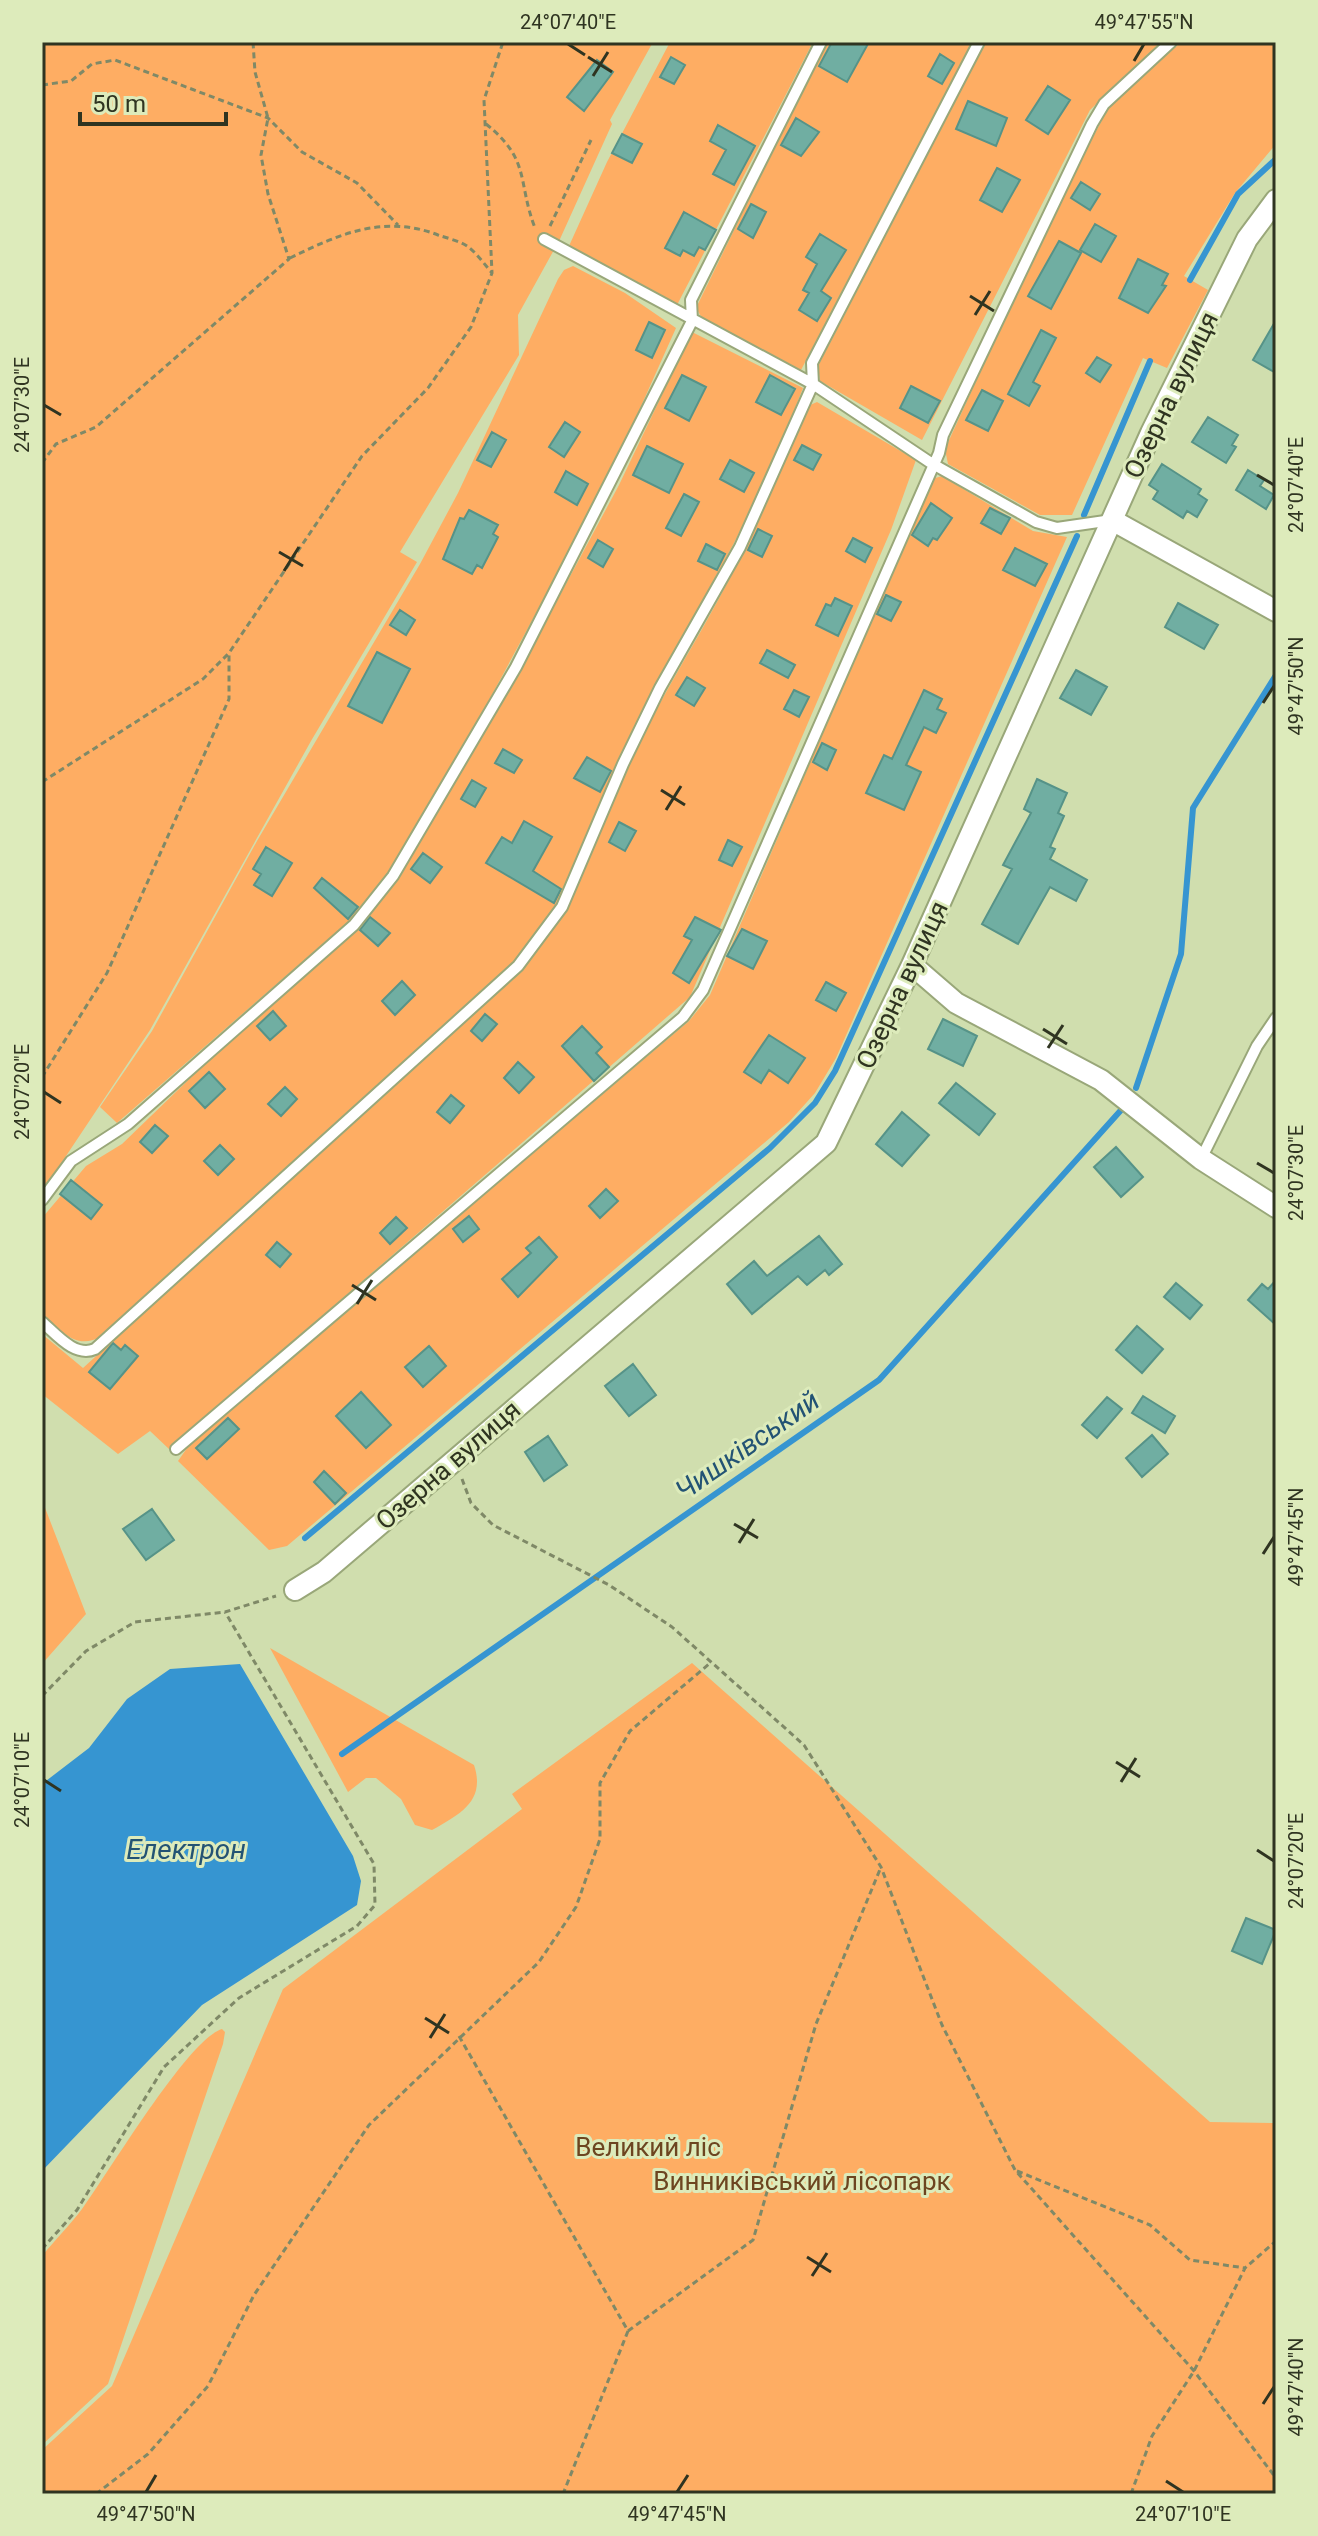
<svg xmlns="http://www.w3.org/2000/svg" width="1318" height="2536" font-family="Roboto,sans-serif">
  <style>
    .green { fill: #fead63 }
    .water { fill: #3695d1 }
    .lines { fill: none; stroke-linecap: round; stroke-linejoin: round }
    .stream { stroke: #3695d1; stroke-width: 6 }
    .building { fill: #70aea2; stroke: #569388; stroke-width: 2 }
    .service-casing { stroke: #99a779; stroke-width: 14 }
    .minor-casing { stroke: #99a779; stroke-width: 24 }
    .path { stroke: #7f8967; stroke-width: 3; stroke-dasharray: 6 4; stroke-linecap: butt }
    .service { stroke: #fff; stroke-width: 10 }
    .minor { stroke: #fff; stroke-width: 20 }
    .ticks { fill: none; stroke: #2f3421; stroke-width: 3 }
    .labels { text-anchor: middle; stroke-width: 6; stroke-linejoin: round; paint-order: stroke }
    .street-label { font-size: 26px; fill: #2f3421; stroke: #ddebbb }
    .park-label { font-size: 26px; fill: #6d4520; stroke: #ddebbb }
    .water-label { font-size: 28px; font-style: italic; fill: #235374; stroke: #ddebbb }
    .neatline { fill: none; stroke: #2f3421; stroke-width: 3 }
    .ticks-label { font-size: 20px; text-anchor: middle; fill: #2f3421 }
  </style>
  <rect width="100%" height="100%" fill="#d0deae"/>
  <!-- green -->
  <path class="green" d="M42,42H534L537,45V42H653L610,120L612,124L560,239L518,315L519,355L400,552L417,562L311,741L150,1030L42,1192Z
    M670,42H813L677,305L569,246L607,162Z
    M826,42H972L801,370L702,318L696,308Z
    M986,42H1161L1090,110L922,440L820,381L818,366Z
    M1181,42H1276V144L1235,193L1184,276L1208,290L1167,368L1143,358L1072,515H1040L948,464L945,449L1058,202L1109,107Z
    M573,266L625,293L676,328L608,480L487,704L390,870L348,922L117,1123L100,1107L152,1031L257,841L420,564L458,493L558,279L564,270Z
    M692,332L803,388L771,469L734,543L655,687L619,762L557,905L514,963L102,1336C76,1351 63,1331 42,1316V1218L86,1166L122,1144L239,1031L352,933L400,877L545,623L619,485Z
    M817,402L916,460L891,530L690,997L169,1449L150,1431L118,1454L42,1394V1334L83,1368L523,967C576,906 593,841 626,769C661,694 708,625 744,550C767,503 786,454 808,406Z
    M942,476L1033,531L1067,537L836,1058L815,1093L789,1122L287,1546L269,1550L178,1461L192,1441L689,1021L710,995L932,479Z
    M42,1500L86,1614L42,1664Z
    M270,1648L474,1765C486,1801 460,1814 432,1830L415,1825L401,1799L376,1778H366L348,1792Z
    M692,1663L1210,2122L1276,2123V2494H42V2450L112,2386L283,1989L522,1809L512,1794Z
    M222,2029L225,2032L223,2044L108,2384L42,2445V2256C55,2240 70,2225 82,2209C108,2174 188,2039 222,2029Z"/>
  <!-- water -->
  <path class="water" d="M240,1664L353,1856L361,1881L357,1905L202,2005L42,2171V1784L89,1748L127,1699L170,1669Z"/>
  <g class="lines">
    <!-- stream -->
    <path class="stream" d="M1190,280L1238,194L1276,159
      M1084,515L1150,361
      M1136,1088L1181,954L1193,808L1276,675
      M305,1538L770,1148L815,1103L835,1071L1077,536
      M342,1754L879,1380L1122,1109"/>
  </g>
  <!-- building -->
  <path class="building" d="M832,42H869L847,82L819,66Z
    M940,54L954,63L942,84L928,76Z
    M671,57L685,65L674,84L660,77Z
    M597,60L613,72L584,111L567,97Z
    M1048,86L1070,100L1048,134L1026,120Z
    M968,101L1007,118L996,146L956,129Z
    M796,118L819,132L801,156L781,145Z
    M718,125L755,146L734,185L713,174L726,150L710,141Z
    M622,134L642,144L632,163L612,153Z
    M997,168L1020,180L1002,212L980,200Z
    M1081,182L1100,194L1090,210L1071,198Z
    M751,204L766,212L753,238L738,229Z
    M684,212L716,230L705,250L699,247L694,256L683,250L680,256L665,248Z
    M1095,224L1116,236L1101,262L1080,250Z
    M820,234L846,250L821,291L831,298L817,321L799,310L809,293L803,290L817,264L806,257Z
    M1059,241L1081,253L1051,309L1028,296Z
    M1138,259L1168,274L1162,285L1166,286L1148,313L1119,298Z
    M1276,320V373L1253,360Z
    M649,322L665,330L652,358L636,350Z
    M1041,330L1056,338L1033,382L1040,386L1029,406L1008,394Z
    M1097,357L1111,365L1100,382L1086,373Z
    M682,375L706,387L689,421L665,408Z
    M770,375L795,389L781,415L756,402Z
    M911,386L940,401L928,423L900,408Z
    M982,390L1003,401L988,431L966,420Z
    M1208,417L1238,435L1232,445L1236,447L1226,463L1192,442Z
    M565,422L580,432L564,457L549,447Z
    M492,432L506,440L491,467L477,460Z
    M802,445L821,455L813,470L794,460Z
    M647,446L683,464L669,493L633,475Z
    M730,460L754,473L744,492L720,479Z
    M1162,464L1201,489L1198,494L1207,500L1197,517L1187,511L1183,518L1153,499L1158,491L1149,485Z
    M1248,470L1264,480L1260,486L1274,495L1266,509L1236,490Z
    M566,471L588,484L577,505L555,492Z
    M684,494L699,502L681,536L666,528Z
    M931,503L952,518L937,540L933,538L928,546L912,535Z
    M990,508L1010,518L1001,534L981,523Z
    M469,510L498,525L493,534L498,537L482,568L477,565L472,574L443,559L460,518L464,519Z
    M758,529L772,536L762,557L748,550Z
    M853,538L872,548L865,562L846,551Z
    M598,540L613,549L603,567L588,558Z
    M706,544L725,554L717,570L698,561Z
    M1015,548L1047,564L1035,586L1003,570Z
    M886,595L901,602L891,621L877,614Z
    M835,598L852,606L838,636L816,625L826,604L831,606Z
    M1178,603L1218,625L1204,649L1165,627Z
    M400,610L415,620L406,635L390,625Z
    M767,650L795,665L788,678L760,663Z
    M377,652L410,669L382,723L348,706Z
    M1076,670L1107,687L1091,715L1060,698Z
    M687,677L705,688L694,706L676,695Z
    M794,690L809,697L799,717L784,709Z
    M924,690L942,699L937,709L946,713L936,733L924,727L906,765L921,772L904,810L866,793L884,755L892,759Z
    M822,743L836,750L827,770L813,762Z
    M503,749L522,760L514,773L495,763Z
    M587,757L611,771L600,792L574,778Z
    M1037,779L1067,793L1058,813L1064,816L1050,847L1055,849L1050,859L1087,880L1076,901L1050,887L1018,944L982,924L1012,869L1003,865L1031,813L1024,809Z
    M472,780L486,788L475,807L461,799Z
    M524,821L552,837L533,871L561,889L554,903L486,863L502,837L512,843Z
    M619,822L636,831L625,851L609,842Z
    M728,840L742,847L732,866L719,860Z
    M266,847L292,863L272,896L254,885L261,874L253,869Z
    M423,853L442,867L430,883L411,869Z
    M322,878L358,907L348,919L314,888Z
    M370,917L390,933L378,946L360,930Z
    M695,917L721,930L689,983L673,973L692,940L684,936Z
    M742,929L767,941L753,969L727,956Z
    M402,981L415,995L395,1015L382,1001Z
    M826,982L846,993L836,1011L816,1000Z
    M273,1011L286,1026L270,1040L257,1026Z
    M485,1014L497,1024L482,1041L471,1031Z
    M943,1019L977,1036L963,1066L928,1049Z
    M582,1026L602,1047L596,1053L609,1067L594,1081L562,1046Z
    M769,1035L805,1058L788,1083L769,1070L761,1083L744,1072Z
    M518,1062L534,1077L519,1093L504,1078Z
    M209,1072L225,1089L205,1108L189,1091Z
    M956,1083L995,1114L979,1135L939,1103Z
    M285,1087L297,1099L281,1116L268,1104Z
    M451,1095L464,1106L450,1123L437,1112Z
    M902,1112L929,1135L902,1166L876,1144Z
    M155,1125L168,1136L152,1153L140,1142Z
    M220,1145L234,1159L218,1175L204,1161Z
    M1116,1147L1143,1177L1121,1197L1094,1167Z
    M71,1180L102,1205L91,1219L60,1194Z
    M606,1189L618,1201L600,1218L589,1206Z
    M469,1216L479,1229L463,1242L453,1229Z
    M396,1217L407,1228L390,1244L380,1233Z
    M819,1236L842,1264L829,1275L825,1270L807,1285L798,1276L752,1314L727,1284L754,1261L767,1276Z
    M539,1237L557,1257L518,1297L502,1279L531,1253L526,1248Z
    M277,1242L291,1254L280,1267L266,1255Z
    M1276,1280V1325L1248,1300L1262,1284L1268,1289Z
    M1176,1283L1202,1305L1190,1319L1164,1297Z
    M1137,1326L1163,1349L1142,1373L1116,1350Z
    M113,1343L121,1350L125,1345L138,1356L110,1389L89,1372Z
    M429,1346L446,1366L423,1387L405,1367Z
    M633,1364L656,1395L629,1416L605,1386Z
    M361,1392L391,1425L366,1448L336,1416Z
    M1143,1396L1175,1416L1165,1433L1132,1413Z
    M1107,1397L1122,1409L1097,1438L1082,1425Z
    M228,1418L239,1429L207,1459L196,1448Z
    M1152,1435L1168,1454L1142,1477L1126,1458Z
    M548,1436L567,1465L544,1481L525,1452Z
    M324,1471L346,1493L335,1504L314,1482Z
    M152,1509L174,1540L146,1560L123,1529Z
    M1246,1918L1276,1930L1262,1964L1232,1951Z"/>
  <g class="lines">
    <defs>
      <path id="service" d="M544,239L813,384L931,463L1036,522L1057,528L1112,520
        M1201,1159L1257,1046L1276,1018
        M42,1200L71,1161L128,1124L354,925L393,876L516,667L692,321L691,300L821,42
        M42,1322C56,1334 75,1358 95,1349L518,966L562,907L623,764L660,688L740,547L813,384L812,363L979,42
        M176,1449L683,1017L703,990L939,453L943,435L1092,124L1104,104L1171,42"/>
      <path id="minor" d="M1112,520L1276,611
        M912,965L956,1003L1101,1080L1201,1159L1276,1207
        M295,1590L324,1572L826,1143L912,965L1151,433L1247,239L1276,200"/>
    </defs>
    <!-- service casing -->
    <use href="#service" class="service-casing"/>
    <!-- minor casing -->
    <use href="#minor" class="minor-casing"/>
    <!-- path -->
    <path class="path" d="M42,85L71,81L92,64L115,60L268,118L302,152L357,183L398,225
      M486,124C531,160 517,181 535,228
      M550,226L591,140
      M290,258C339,234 384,214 438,235C447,238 459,241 467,246C476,252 485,265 492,273
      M42,463L56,444L96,427L289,259L268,194L261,155L268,118L255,72L253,42
      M42,782L203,679L229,653L362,456L428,388L471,327L492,273L484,100L503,42
      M42,1077L107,973L229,699V653
      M462,1479L471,1503L493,1525L609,1585L672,1627L804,1745L881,1867L942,2025L1015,2170L1194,2371L1276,2478
      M42,1696L86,1651L135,1622L225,1612L276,1596
      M459,2036L628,2331L563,2494
      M1017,2171L1150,2225L1190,2260L1245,2268
      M42,2249L77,2210L164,2067L239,1998L357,1926L375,1905L374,1864L225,1612
      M628,2331L753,2240L816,2024L881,1867
      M96,2494L148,2454L208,2386L254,2295L369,2125L539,1962L576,1907L600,1839V1783L630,1731L709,1664
      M1131,2494L1152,2436L1194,2371L1245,2268L1276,2241"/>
    <!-- service -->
    <use href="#service" class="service"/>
    <!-- minor -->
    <use href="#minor" class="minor"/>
  </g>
  <!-- ticks -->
  <path class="ticks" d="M568,44L585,55M588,57L612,72M1134,61L1144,44M593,76L608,52M970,296L994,311M975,315L990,291M44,405L61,415M1257,475L1274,485M279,552L303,566M284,571L299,547M1263,703L1274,686M661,790L685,805M666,810L681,786M1043,1029L1067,1044M1048,1048L1063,1025M44,1092L61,1103M1257,1163L1274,1173M352,1285L376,1300M357,1304L372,1280M734,1524L758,1538M739,1543L754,1519M1263,1554L1274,1537M1116,1762L1140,1777M44,1780L61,1791M1121,1782L1136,1758M1257,1850L1274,1861M425,2018L449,2033M430,2038L445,2014M807,2257L831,2272M812,2276L827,2253M1263,2404L1274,2387M1166,2481L1183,2492M146,2492L156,2475M677,2492L688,2475"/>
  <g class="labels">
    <!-- street labels -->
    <g class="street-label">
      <text transform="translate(1171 395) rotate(-64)" y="9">Озерна вулиця</text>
      <text transform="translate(902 985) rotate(-65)" y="9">Озерна вулиця</text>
      <text transform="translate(448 1465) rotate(-41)" y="9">Озерна вулиця</text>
    </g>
    <!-- park labels -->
    <g class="park-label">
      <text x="648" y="2156">Великий ліс</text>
      <text x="802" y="2190">Винниківський лісопарк</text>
    </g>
    <!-- water labels -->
    <g class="water-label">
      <text transform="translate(747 1445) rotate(-35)" y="10">Чишківський</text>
      <text x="186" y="1859">Електрон</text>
    </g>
  </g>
  <!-- border -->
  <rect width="1318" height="2536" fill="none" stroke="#ddebbb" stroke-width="88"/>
  <!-- scale -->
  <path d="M80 112v12h146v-12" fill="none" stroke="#2f3421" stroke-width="4"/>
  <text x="92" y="112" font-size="24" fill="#2f3421" stroke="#ddebbb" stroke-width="6" paint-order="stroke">50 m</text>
  <rect x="44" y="44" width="1230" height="2448" class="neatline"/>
  <g class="ticks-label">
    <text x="568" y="29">24°07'40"E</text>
    <text x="1144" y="29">49°47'55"N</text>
    <text transform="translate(22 405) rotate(-90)" y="7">24°07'30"E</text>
    <text transform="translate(1296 485) rotate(-90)" y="7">24°07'40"E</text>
    <text transform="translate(1296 686) rotate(-90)" y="7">49°47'50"N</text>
    <text transform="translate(22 1092) rotate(-90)" y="7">24°07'20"E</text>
    <text transform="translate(1296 1173) rotate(-90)" y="7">24°07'30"E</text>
    <text transform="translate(1296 1537) rotate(-90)" y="7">49°47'45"N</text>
    <text transform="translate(22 1780) rotate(-90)" y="7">24°07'10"E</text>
    <text transform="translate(1296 1861) rotate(-90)" y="7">24°07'20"E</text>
    <text transform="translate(1296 2387) rotate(-90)" y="7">49°47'40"N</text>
    <text x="146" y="2521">49°47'50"N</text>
    <text x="677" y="2521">49°47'45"N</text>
    <text x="1183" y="2521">24°07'10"E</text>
  </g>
</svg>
